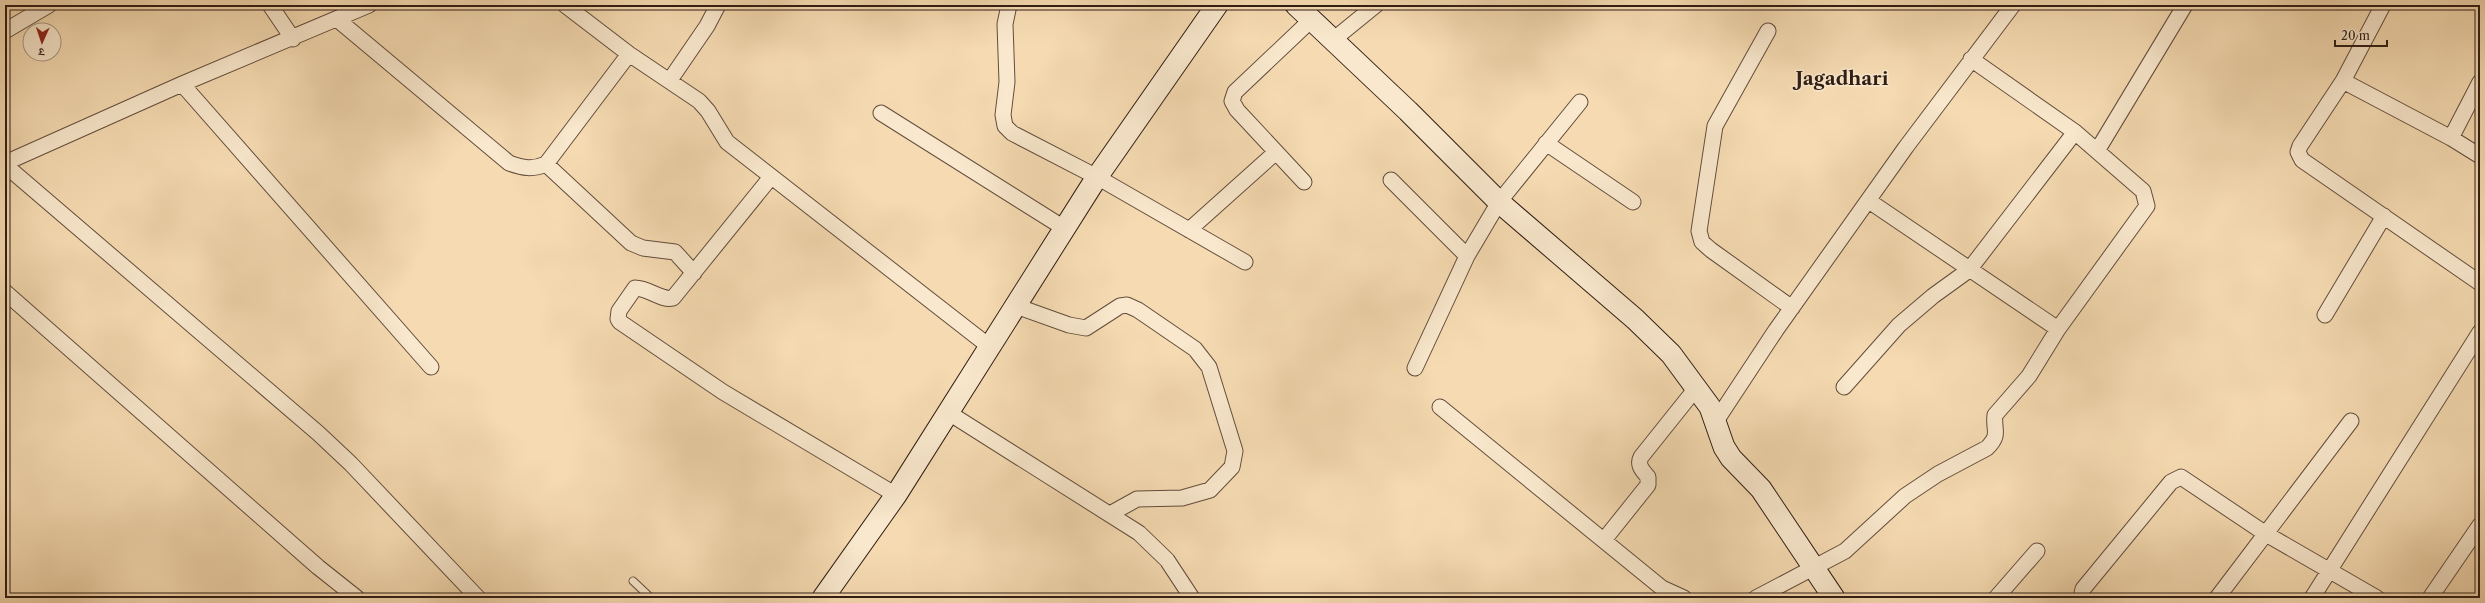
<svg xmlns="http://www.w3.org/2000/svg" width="2485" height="603" font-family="'Libre Caslon Text','Noto Serif Devanagari',serif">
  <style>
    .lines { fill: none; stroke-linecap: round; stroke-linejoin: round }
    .lane-casing { stroke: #624c3c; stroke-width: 9 }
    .street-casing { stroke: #624c3c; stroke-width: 17 }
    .secondary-casing { stroke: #301d14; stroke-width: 23 }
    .lane { stroke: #f9e8cd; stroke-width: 7 }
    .street { stroke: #f9e8cd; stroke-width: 15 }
    .secondary { stroke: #f9e8cd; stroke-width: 21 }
    .labels { text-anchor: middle; stroke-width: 3; stroke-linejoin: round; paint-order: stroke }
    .town-label { font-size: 19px; font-weight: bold; fill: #301d14; stroke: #f9e8cd }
  </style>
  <rect width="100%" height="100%" fill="#f6dbb2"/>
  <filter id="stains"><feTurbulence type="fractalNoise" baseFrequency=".005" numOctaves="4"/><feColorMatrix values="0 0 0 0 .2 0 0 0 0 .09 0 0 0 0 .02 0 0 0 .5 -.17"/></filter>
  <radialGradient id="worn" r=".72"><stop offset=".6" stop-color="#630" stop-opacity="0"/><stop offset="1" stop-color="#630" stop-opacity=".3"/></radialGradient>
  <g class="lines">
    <defs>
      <path id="lane" d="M633,581L651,598"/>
      <path id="street" d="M270,5L293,39
        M565,5L629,54L699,101L708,111L727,142L990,347
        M1009,5L1005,24L1007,82L1003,115L1005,126L1012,133L1097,177L1245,262
        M2383,5L2343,81L2300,146L2298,152L2302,160L2480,283
        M338,20L509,163C523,168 532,170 546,164L629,54
        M5,31L49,5
        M1768,31L1715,126L1699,231L1702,242L1711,250L1792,308
        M1333,40L1376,5
        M670,80L707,26L718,5
        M2343,81L2451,138L2480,156
        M182,84L431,367
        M881,113L1064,228
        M2451,138L2480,82
        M1546,143L1633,202
        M2097,151L2185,5
        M5,163L182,84L369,5
        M546,164L631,243L643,248L675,252L694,273
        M5,165L318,433L351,464L478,598
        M771,177L673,298C661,301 649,288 635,288L619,311L618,319L620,322L723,392L896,495
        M1391,180L1467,256
        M1304,182L1237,110L1232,101L1235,92L1311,20
        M1869,201L2058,329
        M1189,230L1276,152
        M5,292L318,567L357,598
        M1016,306L1069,325L1086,328L1120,306L1127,305L1138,310L1195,349L1209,367L1235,451L1232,467L1210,490L1182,498L1137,499L1110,514
        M2325,315L2384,216
        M1415,368L1467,256L1499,202L1580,102
        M1844,387L1899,325L1933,296L1969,270L2075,132
        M1440,407L1662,588L1684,598
        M949,413L1139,533L1167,560L1192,598
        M1716,421L1776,330L1906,147L2013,5
        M1604,540L1648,485V477C1642,470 1637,465 1641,457L1697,387
        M1756,598L1845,551L1905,496L1938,474L1987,448C2001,434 1993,431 1995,415L2029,376L2058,329L2147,206L2143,191L2075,132L1971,59
        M1996,598L2037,551
        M2081,598L2083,589L2171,482L2181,477L2266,534L2377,598
        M2217,598L2351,421
        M2312,598L2480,332
        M2430,598L2480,525"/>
      <path id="secondary" d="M1296,5L1408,111L1499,202L1635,319L1671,354L1710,407L1724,447L1731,458L1761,489L1834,598
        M823,598L896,495L1097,177L1217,5"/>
    </defs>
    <!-- lane casing -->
    <use href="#lane" class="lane-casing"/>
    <!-- street casing -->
    <use href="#street" class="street-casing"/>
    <!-- secondary casing -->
    <use href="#secondary" class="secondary-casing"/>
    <!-- lane -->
    <use href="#lane" class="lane"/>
    <!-- street -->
    <use href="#street" class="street"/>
    <!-- secondary -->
    <use href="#secondary" class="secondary"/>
  </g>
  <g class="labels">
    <!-- town labels -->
    <g class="town-label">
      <text x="1842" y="85">Jagadhari</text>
    </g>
  </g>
  <!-- margin -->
  <rect width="2485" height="603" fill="none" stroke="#f6dbb2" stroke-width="20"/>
  <rect x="6" y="6" width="2473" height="591" fill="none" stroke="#301d14" stroke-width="2"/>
  <rect x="10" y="10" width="2465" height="583" fill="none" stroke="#301d14"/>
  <!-- north arrow -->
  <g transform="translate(42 42) rotate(183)"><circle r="19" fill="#f9e8cd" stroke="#a99783"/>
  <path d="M0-3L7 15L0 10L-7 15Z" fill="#8f2418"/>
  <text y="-6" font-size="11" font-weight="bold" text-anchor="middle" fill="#301d14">उ</text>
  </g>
  <!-- scale -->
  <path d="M2335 40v6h52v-6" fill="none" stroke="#301d14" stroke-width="2"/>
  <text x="2341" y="40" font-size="12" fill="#301d14" stroke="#f9e8cd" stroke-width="3" paint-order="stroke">20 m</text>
  <rect width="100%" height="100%" filter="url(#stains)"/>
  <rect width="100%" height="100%" fill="url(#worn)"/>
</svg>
